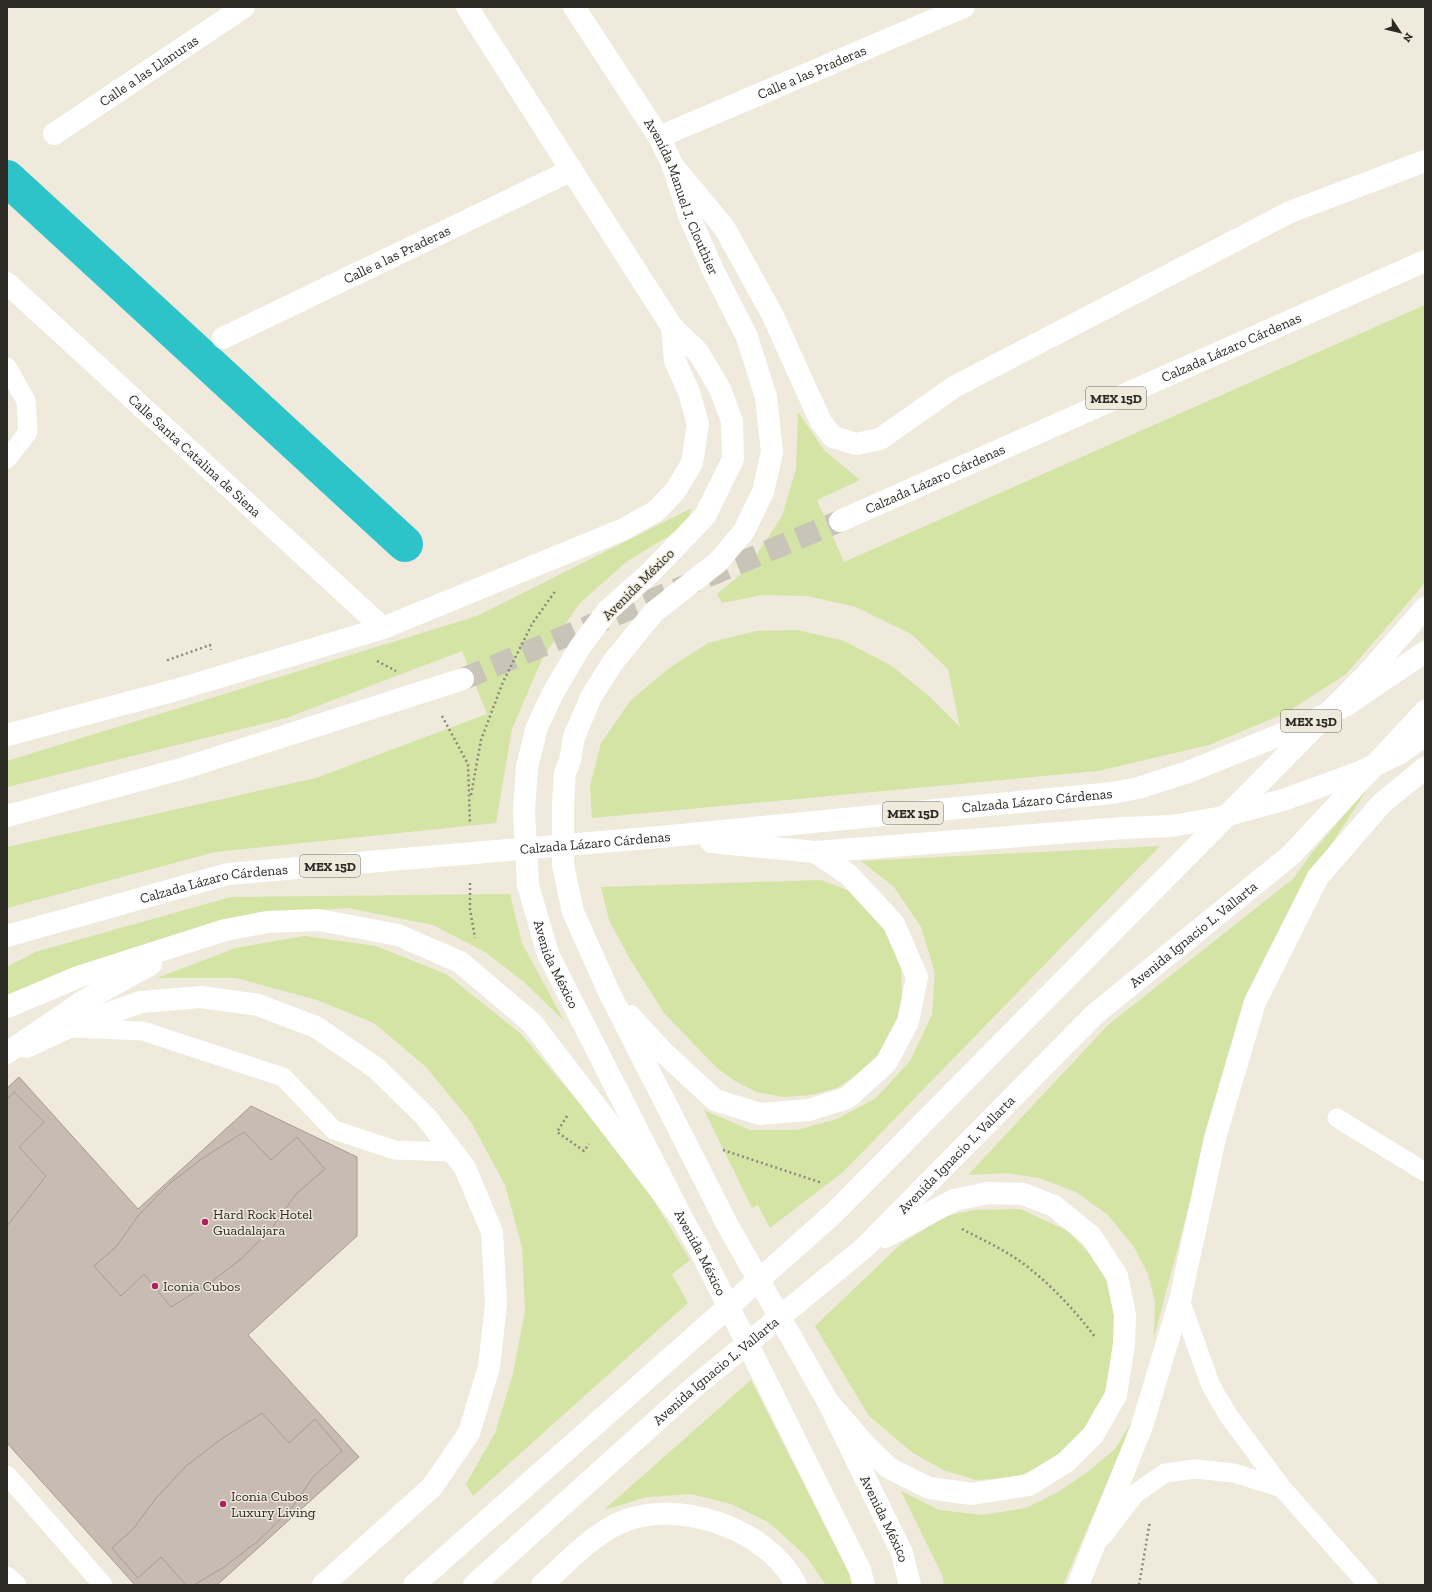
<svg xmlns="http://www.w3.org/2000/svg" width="1432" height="1592" font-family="'Zilla Slab',serif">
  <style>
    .green { fill: #d3e4a5 }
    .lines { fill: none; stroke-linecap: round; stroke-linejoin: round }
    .canal { stroke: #2dc4c9; stroke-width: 36 }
    .building { fill: #c7bbb2; stroke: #a79b92 }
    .motorway-tunnel { stroke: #c8c4b7; stroke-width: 22; stroke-dasharray: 22 11; stroke-linecap: butt }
    .path { stroke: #8b877e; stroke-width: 2.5; stroke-dasharray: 2 3; stroke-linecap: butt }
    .service { stroke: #fff; stroke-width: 19 }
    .minor { stroke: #fff; stroke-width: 22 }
    .secondary { stroke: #fff; stroke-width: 22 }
    .primary { stroke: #fff; stroke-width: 22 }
    .motorway { stroke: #fff; stroke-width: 22 }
    .poi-dot { fill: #ad215f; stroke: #efeadc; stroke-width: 1.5 }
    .labels { text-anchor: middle; stroke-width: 3; stroke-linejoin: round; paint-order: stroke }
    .shield { fill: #efeadc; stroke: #66645c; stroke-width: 1 }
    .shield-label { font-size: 13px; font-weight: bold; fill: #2c2a25 }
    .street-label { font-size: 14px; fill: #2c2a25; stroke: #efeadc }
    .poi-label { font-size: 14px; fill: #2c2a25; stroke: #efeadc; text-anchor: start }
  </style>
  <rect width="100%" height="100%" fill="#efeadc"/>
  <!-- green -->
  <path class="green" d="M1425,305V583L1346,674L1286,713L1209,745L1098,771L592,818L590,786L601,743L631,700L668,669L708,643L756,631L798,630L844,641L892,666L930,697L960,727L948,669L911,634L856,607L807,596L762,595L722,603L717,594L747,569L782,516L796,469L798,412L824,450L860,480L817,500L844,562Z
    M692,508L685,526L626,562L579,604L542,659L512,729L496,823L215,852L7,908V847L316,778L487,714L462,651L286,718L7,787V761L477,616Z
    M1370,785L1302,889L1240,1014L1154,1337L1155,1302L1148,1274L1134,1247L1108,1215L1076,1192L1039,1178L1007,1173L968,1175L1108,1025L1294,878L1311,854Z
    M1160,846L843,1172L770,1228L758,1205L752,1208L704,1110L750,1130H797L837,1119L876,1098L910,1061L932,1015L935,973L921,927L894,887L861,861Z
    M821,880L850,891L891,936L901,967L902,999L894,1030L880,1054L860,1073L837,1088L811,1095L783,1097L756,1092L735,1081L717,1068L664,1013L630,959L609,920L601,887Z
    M510,894L522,943L564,1021L523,981L485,952L433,925L348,908L269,914L7,998V967L35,952L231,897Z
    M304,936L376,946L446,974L521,1034L634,1168L690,1260L672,1274L688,1303L473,1496L466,1484L495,1433L513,1374L525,1311L522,1247L505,1185L471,1122L426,1067L374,1023L317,1000L236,978H157L236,948Z
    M1020,1209L1068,1231L1102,1267L1118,1304L1109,1393L1086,1433L1056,1459L1017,1477L976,1480L943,1470L913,1453L869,1416L815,1326L901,1244L946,1216L974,1210Z
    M751,1380L848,1571L852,1585H826L805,1555L768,1522L731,1504L691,1494L647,1497L604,1510Z
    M1136,1415L1063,1585H944L942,1575L901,1491L939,1510L982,1515L1026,1508L1058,1492L1089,1471L1115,1449Z"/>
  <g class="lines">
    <!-- canal -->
    <path class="canal" d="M7,178L405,544"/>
  </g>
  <!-- building -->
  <path class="building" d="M19,1077L138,1209L251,1106L357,1157V1236L248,1335L359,1457L217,1585H135L7,1443V1088Z
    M14,1092L44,1122L19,1147L46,1176L7,1226V1100Z
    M244,1132L271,1160L297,1137L325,1169L296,1194L272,1228L241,1259L207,1285L171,1307L144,1274L121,1296L94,1266L116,1247L138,1216L169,1184L203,1158Z
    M262,1413L289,1443L315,1419L342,1451L314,1476L290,1510L258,1541L224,1567L194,1585H186L161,1557L138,1578L112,1548L134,1528L156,1498L186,1466L220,1440Z"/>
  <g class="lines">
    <!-- motorway-tunnel -->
    <path class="motorway-tunnel" d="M463,679L840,521"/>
    <!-- path -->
    <path class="path" d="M168,661V660L210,645L211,650
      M377,661L396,671
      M442,716L468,764L470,824
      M471,795L481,740L503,682L532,624L556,590
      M470,883V909L475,938
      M567,1116L557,1132L584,1151L589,1144
      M723,1150L822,1183
      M962,1229C983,1240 1005,1250 1024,1264C1051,1285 1074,1309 1095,1337
      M1139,1585L1150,1521"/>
    <!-- service -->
    <path class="service" d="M7,367L26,401L28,432L7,459
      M71,1028L143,1031L283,1077L334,1130L395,1150L452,1152
      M1337,1118L1425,1172
      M1180,1300L1211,1386L1228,1415L1282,1488L1368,1585
      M7,1475L103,1585
      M1102,1537L1135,1494L1165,1473L1195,1469L1234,1473L1282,1488
      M7,1576L17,1585"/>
    <!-- minor -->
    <g class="minor">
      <path id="s1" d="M54,134L244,7"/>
      <path id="s2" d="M659,137L964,7"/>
      <path d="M673,166L724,227L772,314L821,422L833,437L856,444L880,439L954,387L1290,212L1425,161"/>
      <path id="s3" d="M7,283L383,628"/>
      <path id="s4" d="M223,338L572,170"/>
      <path d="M7,735L176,690L383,628L624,529L656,511L676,490L692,463L698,424L689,392L675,361L672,327"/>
    </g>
    <!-- secondary -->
    <g class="secondary">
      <path id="s5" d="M467,7L672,327L698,352L720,389L732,421L733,459L705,516L651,572L607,611L580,647L553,693L537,727L527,767L524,810L528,885L548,954L683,1220L699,1248L764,1377L860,1570L864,1585"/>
      <path id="s6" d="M574,7L659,137L673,166L690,218L713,270L747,337L766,397L772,452L763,492L744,531L718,562L654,612L613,662L591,697L574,737L570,761L565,773L563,804V865L573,912L609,992L728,1226L828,1402L902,1553L910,1585"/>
      <path d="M630,1016L662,1051L715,1100L760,1114L809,1110L847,1098L886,1063L908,1022L917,977L894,924L849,875L815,852"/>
      <path d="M26,1047L67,1028L141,1002L201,997L258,1005L316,1027L376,1068L426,1117L465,1168L492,1232L496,1304L489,1367L469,1433L432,1487L323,1585"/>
      <path d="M542,1585C565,1564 587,1540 615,1525C672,1495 769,1528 796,1585"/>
      <path d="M1078,1585L1142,1426L1180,1300L1215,1138L1255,1002L1318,877L1382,803L1425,768"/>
    </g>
    <!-- primary -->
    <g class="primary">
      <path d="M828,1402L867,1447L889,1468L929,1488L972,1494L1029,1485L1066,1462L1093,1435L1116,1395L1124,1344L1125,1315L1117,1276L1091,1236L1054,1206L1023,1194L988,1193L954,1200L885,1237"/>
      <path d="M414,1585L833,1214L1369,672L1425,608"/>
      <path id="s7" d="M474,1585L693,1388L864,1248L1095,1014L1291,855L1425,711"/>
    </g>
    <!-- motorway -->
    <g class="motorway">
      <path id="s8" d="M840,521L1425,261"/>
      <path d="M7,816L181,769L463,679"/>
      <path d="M711,842L815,852L1123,828L1172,826L1218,818L1286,799L1360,772L1400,753L1425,735"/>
      <path id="s9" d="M7,936L228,874L660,837L1112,793L1138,788L1188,772L1280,735L1345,706L1425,652"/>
      <path d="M7,1007L78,977L225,930L267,922L319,920L398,935L460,962L532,1023L683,1220"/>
      <path d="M7,1053L82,1002L151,964"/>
    </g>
  </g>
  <!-- markers -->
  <g class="poi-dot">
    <circle cx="205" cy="1222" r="4"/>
    <circle cx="155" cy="1286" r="4"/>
    <circle cx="223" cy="1504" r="4"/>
  </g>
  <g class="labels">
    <!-- shield labels -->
    <g class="shield">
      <rect x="1086" y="387" width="60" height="22" rx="3"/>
      <rect x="1281" y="710" width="60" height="22" rx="3"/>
      <rect x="883" y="802" width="60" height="22" rx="3"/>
      <rect x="300" y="855" width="60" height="22" rx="3"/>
    </g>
    <g class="shield-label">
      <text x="1116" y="403">MEX 15D</text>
      <text x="1311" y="726">MEX 15D</text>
      <text x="913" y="818">MEX 15D</text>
      <text x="330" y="871">MEX 15D</text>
    </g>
    <!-- street labels -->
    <g class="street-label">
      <text dy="5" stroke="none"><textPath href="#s1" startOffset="114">Calle a las Llanuras</textPath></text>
      <text dy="5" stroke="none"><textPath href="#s2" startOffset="166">Calle a las Praderas</textPath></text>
      <text dy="5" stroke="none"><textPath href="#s6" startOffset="219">Avenida Manuel J. Clouthier</textPath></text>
      <text dy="5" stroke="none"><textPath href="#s4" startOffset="193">Calle a las Praderas</textPath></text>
      <text dy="5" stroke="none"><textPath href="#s8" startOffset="428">Calzada Lázaro Cárdenas</textPath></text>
      <text dy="5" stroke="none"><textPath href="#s3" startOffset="255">Calle Santa Catalina de Siena</textPath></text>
      <text dy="5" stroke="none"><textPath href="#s8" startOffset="104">Calzada Lázaro Cárdenas</textPath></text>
      <text transform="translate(638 584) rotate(-45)" y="5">Avenida México</text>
      <text dy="5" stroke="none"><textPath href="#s9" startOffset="1042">Calzada Lázaro Cárdenas</textPath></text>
      <text dy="5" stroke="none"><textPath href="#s9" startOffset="598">Calzada Lázaro Cárdenas</textPath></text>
      <text dy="5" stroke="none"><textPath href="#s9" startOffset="214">Calzada Lázaro Cárdenas</textPath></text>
      <text dy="5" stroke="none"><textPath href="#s7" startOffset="971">Avenida Ignacio L. Vallarta</textPath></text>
      <text dy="5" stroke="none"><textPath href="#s5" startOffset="1111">Avenida México</textPath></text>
      <text dy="5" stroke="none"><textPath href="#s7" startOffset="647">Avenida Ignacio L. Vallarta</textPath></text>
      <text dy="5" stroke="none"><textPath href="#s5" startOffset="1434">Avenida México</textPath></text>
      <text dy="5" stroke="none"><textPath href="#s7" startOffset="323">Avenida Ignacio L. Vallarta</textPath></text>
      <text dy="5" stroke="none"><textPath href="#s6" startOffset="1708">Avenida México</textPath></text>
    </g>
    <!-- poi labels -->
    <g class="poi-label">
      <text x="213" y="1219">Hard Rock Hotel<tspan x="213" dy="16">Guadalajara</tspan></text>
      <text x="163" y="1291">Iconia Cubos</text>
      <text x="231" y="1501">Iconia Cubos<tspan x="231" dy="16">Luxury Living</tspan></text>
    </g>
  </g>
  <!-- border -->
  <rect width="1432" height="1592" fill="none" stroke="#2c2a25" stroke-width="16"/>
  <!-- north arrow -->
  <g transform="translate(1400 32) rotate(125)" stroke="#efeadc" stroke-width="3" paint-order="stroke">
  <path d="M0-3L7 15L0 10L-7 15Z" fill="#2c2a25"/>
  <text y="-6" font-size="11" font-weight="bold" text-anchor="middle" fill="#2c2a25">N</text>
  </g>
</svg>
